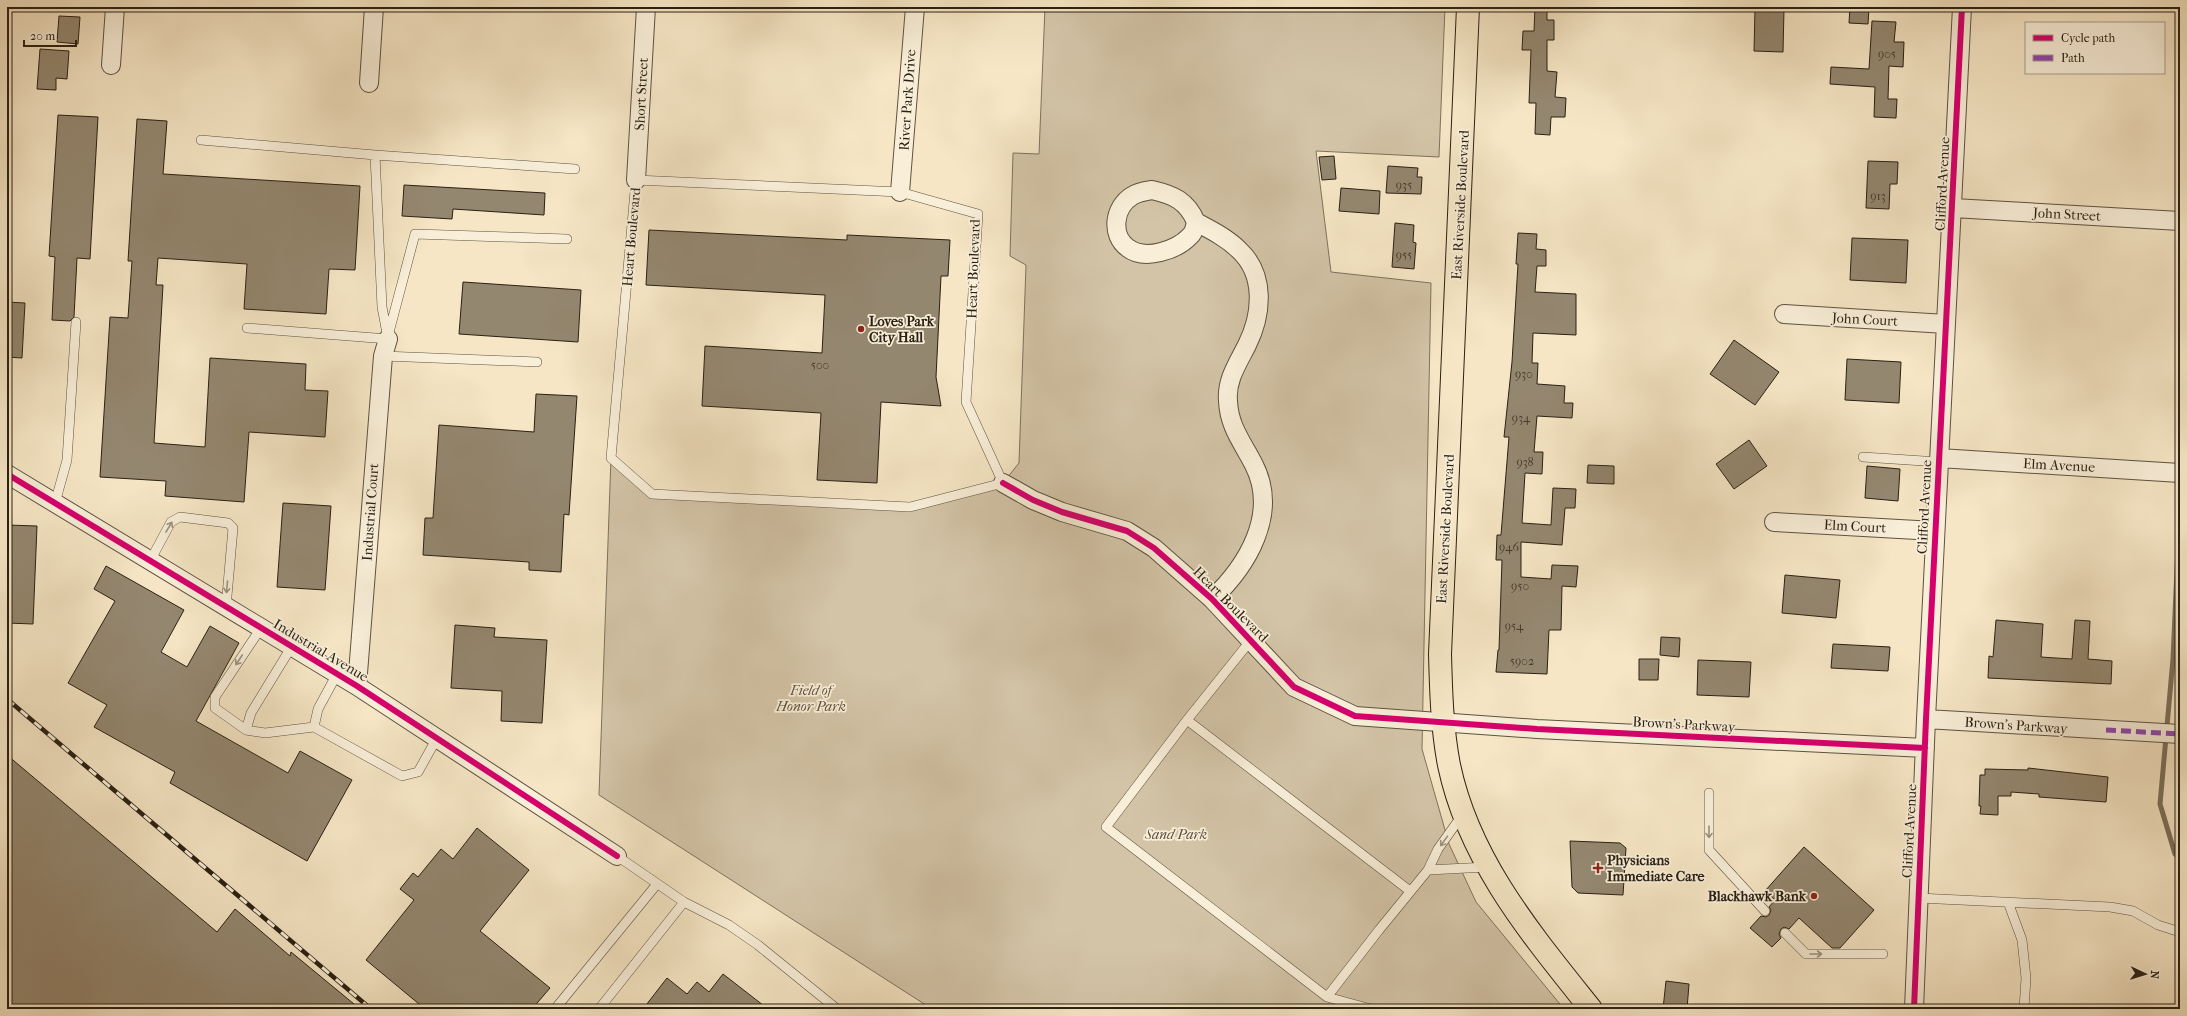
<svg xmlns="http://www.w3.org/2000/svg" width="2187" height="1016" font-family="'IM FELL French Canon',serif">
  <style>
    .green { fill: #d3c4a7; stroke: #7e725e }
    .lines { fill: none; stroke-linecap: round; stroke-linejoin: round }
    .stream { stroke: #7b6f5a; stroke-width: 5 }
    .building { fill: #948770; stroke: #2a2014 }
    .lane-casing { stroke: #5d5240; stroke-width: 10 }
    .street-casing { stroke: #5d5240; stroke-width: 20 }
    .primary-casing { stroke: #2a2014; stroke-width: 24 }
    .lane { stroke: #f9efd9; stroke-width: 9 }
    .street { stroke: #f9efd9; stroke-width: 18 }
    .primary { stroke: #f6e6c5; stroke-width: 22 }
    .rail-casing { stroke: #2a2014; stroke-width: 4.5 }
    .rail { stroke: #f9efd9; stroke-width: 3; stroke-dasharray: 9; stroke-linecap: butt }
    .quiet { stroke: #8e44ad; stroke-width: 5; stroke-dasharray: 10 5; stroke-linecap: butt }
    .cycleway-casing { stroke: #f9efd9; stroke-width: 8 }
    .cycleway { stroke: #d6006c; stroke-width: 6 }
    .oneway { stroke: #9c9280 }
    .poi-dot { fill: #8f2418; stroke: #f9efd9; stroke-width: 1.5 }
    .labels { text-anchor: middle; stroke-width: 3.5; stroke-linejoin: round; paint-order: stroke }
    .number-label { font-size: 12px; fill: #443a2b }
    .street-label { font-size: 14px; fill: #2a2014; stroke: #f9efd9 }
    .poi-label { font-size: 14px; font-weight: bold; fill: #2a2014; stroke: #f9efd9; text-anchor: start }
    .park-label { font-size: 14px; font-style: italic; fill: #5d5140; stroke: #f9efd9 }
  </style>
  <rect width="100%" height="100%" fill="#f6e6c5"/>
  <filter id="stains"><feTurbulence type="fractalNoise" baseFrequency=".005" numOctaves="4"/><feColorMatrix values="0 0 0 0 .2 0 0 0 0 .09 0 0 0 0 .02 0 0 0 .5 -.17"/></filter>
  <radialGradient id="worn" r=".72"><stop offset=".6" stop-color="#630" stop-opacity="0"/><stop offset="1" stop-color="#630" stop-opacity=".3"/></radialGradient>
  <!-- green -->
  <path class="green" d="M1045,7H1445L1439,157L1316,151L1331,272L1431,283L1422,749L1449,844L1476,902L1564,1009H932L599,795L611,458L652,494L910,507L1003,483L1019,463L1026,265L1010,256L1013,153L1039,154Z"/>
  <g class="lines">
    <!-- stream -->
    <path class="stream" d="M2180,501L2173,659L2160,804L2175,854L2180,859"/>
  </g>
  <!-- building -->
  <path class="building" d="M1535,7H1547V20H1554V40H1547V71L1557,72L1555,97L1566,98L1565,117H1551L1550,135L1535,134L1536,103H1529L1531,50H1522L1523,31H1534Z
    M1850,7H1869L1868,24L1849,23Z
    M1755,9H1784L1783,52L1754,51Z
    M59,16L80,17L78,44L57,42Z
    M1872,21L1896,22L1894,42H1904L1903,67L1889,66L1888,99H1897L1896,118L1874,117L1875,87L1830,84L1831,67L1869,69Z
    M40,49L69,51L67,79L56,78V90L37,89Z
    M58,115L98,117L90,259L77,258L74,317L70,321L52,320L55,257L49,256Z
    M137,119L167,121L163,174L360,186L355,270L329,269L326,314L244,309L247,264L158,258L156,285H163L154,443L205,447L210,358L306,364L305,390L328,391L325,437L249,432L244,502L165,496L166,481L100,477L110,317L128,318L132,261H128Z
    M1334,156L1336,179L1322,180L1319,157Z
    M1868,161L1898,162L1897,184H1890L1889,209L1866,208Z
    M1388,166L1418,168L1417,177H1422L1421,194L1386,193Z
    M404,185L545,193L544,215L453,209L452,219L402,216Z
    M1341,188L1380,191L1379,214L1339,211Z
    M1395,223L1414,225L1413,242L1416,243L1414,269L1392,267Z
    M649,230L847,240V235L950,240L948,276H941L936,377L941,406L881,402L877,483L817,480L821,413L702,406L705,346L822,353L825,295L646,285Z
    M1518,233L1537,234L1536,249L1546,250V266H1537L1535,292L1576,294V335L1533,333L1532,363H1538L1537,384L1565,386L1564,403H1573L1572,418L1537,416L1534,452H1543L1542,474L1525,473L1522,523L1551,525L1553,488L1576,489L1575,508H1565L1562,545L1521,542V577L1551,579L1552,565L1578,566L1576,587L1562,586L1561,630H1549L1547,674L1496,672L1498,650H1499L1502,560H1496L1497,535H1501L1509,437H1504L1512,362L1518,264H1516Z
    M1852,238L1908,240L1906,283L1850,280Z
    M463,282L581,290L578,342L459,334Z
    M7,302L25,303L22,358L7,357Z
    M1734,340L1779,372L1755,405L1710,374Z
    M1847,359L1901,362L1899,403L1845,400Z
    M536,394L577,396L569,515L564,514L561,572L529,570V562L423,555L425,518H433L439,425L534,432Z
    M1749,440L1767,466L1734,489L1716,464Z
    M1588,465L1614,466V484L1587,483Z
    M1867,466L1900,469L1898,501L1865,498Z
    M283,503L331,506L325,590L277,587Z
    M7,525L37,526L33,624L7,623Z
    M106,566L184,610L161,652L187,667L210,626L239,643L196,721L288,773L300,751L352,780L307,861L170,783L175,772L94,727L107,705L68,683L115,601L94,589Z
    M1785,575L1840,580L1836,618L1782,613Z
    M1996,620L2043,624L2041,657L2072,659L2075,620L2090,621L2088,659L2112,661L2111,684L1988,678L1989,656L1993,657Z
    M455,625L495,628L494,637L547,640L542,723L501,721L502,691L451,688Z
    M1661,637L1680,638L1679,657L1660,655Z
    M1833,644L1890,647L1888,671L1831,668Z
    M1639,659H1659L1658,680H1639Z
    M1698,660L1751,662L1749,697L1697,695Z
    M7,755L217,932L235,909L290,956L291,952L360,1009H7Z
    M2028,768L2108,777L2106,802L2039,797V794L2011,792V796H1998V815L1980,814L1981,806H1979L1980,775H1985V769L2028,770Z
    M477,828L529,870L480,931L550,988L532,1009H425L366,960L414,900L400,889L413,873L418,877L441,849L453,859Z
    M1570,841L1620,843L1626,848L1623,895L1578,893L1572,887Z
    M1804,847L1874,910L1840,948H1832L1799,918L1789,929L1784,927L1781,929L1779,934L1781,938L1772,947L1750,928L1761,916L1766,917L1769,915L1771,910L1769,907L1775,900L1765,891Z
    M723,974L768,1009H643L667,978L687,994L697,982L709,992Z
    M1666,981L1689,984L1687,1009H1663Z"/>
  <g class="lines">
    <defs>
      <path id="lane" d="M201,140L375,155L382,307L388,339
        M375,155L575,169
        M636,180L900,192L978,214L966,402L1003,483L910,507L652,494L611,458Z
        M247,328L388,339
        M388,336L415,234L567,239
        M383,356L537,362
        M1863,457L1939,462
        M55,503L67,460L76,322
        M150,561L171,522L180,517L228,523L233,528L226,607
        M1251,640L1187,720L1106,827L1327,997L1379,930L1428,870L1438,849L1463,814
        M292,646L251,713L246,730L265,733L314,727
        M337,674L318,709L314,727L402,776L418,772L437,738
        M1187,720L1410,891
        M246,730L215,708V697L261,628
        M1709,793V850L1765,911
        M1428,870L1487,867
        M1918,898L2110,907L2133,911L2158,925L2180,932
        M684,902L729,925L758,945L837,1009
        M2008,902L2022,940L2026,978L2024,1009
        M1785,933L1806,954H1883
        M1327,997L1371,1009
        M555,1009L657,884
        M599,1009L684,902L617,856"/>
      <path id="street" d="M111,65L115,7
        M369,83L374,7
        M636,180L646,7
        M1152,190C1174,195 1187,201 1196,222C1195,226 1194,233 1190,236C1177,250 1145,261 1128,248C1110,235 1114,207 1132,196C1138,192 1145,191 1152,190Z
        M900,192L915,7
        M1953,208L2180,221
        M1196,222C1211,230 1227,238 1239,250C1266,275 1262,315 1247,345C1238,363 1226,380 1228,401C1229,427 1243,443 1254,465C1279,514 1247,566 1212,599
        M1784,314L1946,324
        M1939,458L2180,473
        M7,474L357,686L617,856
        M1003,483L1033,500L1062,512L1127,531L1154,548L1212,599L1294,687L1355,716L1537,729L1925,748
        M1774,522L1935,531
        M357,686L383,356L388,339
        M1926,719L2180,734
        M1914,1009L1926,719L1962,7"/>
      <path id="primary" d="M1468,7L1440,654C1441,691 1442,729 1449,765C1469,861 1532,935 1591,1009"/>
    </defs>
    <!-- lane casing -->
    <use href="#lane" class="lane-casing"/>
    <!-- street casing -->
    <use href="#street" class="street-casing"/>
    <!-- primary casing -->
    <use href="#primary" class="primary-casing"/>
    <!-- lane -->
    <use href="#lane" class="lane"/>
    <!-- street -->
    <use href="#street" class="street"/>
    <!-- primary -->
    <use href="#primary" class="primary"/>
    <defs>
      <path id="rail" d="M7,699L371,1009"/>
    </defs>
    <!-- rail casing -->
    <use href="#rail" class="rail-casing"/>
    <!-- rail -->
    <use href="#rail" class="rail"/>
    <!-- quiet -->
    <path class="quiet" d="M2106,730L2180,734"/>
    <defs>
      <path id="cycleway" d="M7,474L357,686L617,856
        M1003,483L1033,500L1062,512L1127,531L1154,548L1212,599L1294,687L1355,716L1537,729L1925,748
        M1914,1009L1926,719L1962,7"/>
    </defs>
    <!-- cycleway casing -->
    <use href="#cycleway" class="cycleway-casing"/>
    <!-- cycleway -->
    <use href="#cycleway" class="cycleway"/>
  </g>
  <!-- one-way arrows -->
  <defs><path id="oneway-shaft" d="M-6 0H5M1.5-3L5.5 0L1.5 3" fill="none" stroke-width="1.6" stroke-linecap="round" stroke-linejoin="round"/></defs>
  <g class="oneway">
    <use href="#oneway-shaft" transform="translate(169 527) rotate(-59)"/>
    <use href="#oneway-shaft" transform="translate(227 587) rotate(95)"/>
    <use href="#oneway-shaft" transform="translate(239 660) rotate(123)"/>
    <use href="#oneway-shaft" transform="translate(1709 832) rotate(90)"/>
    <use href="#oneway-shaft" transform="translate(1444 841) rotate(126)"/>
    <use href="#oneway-shaft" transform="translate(1816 954)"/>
  </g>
  <!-- markers -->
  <g class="poi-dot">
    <circle cx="861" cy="329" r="4"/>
    <path d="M1596 862h4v4h4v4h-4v4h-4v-4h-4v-4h4z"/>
    <circle cx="1814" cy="896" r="4"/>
  </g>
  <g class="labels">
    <!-- number labels -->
    <g class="number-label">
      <text x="1887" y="58">905</text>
      <text x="1404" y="189">935</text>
      <text x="1878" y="200">913</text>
      <text x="1404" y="259">955</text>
      <text x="820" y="369">500</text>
      <text x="1524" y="378">930</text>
      <text x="1521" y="422">934</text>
      <text x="1525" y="466">938</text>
      <text x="1509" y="551">946</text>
      <text x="1520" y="590">950</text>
      <text x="1514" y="630">954</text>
      <text x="1522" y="665">5902</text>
    </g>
    <!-- street labels -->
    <g class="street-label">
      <text transform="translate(641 94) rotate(-87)" y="5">Short Street</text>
      <text transform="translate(907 100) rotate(-86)" y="5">River Park Drive</text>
      <text transform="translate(1942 184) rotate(-87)" y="5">Clifford Avenue</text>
      <text transform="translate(1460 205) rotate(-87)" y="5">East Riverside Boulevard</text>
      <text transform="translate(2067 214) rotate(3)" y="5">John Street</text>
      <text transform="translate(631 237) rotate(-85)" y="5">Heart Boulevard</text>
      <text transform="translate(973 269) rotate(-88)" y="5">Heart Boulevard</text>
      <text transform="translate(1865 319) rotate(3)" y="5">John Court</text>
      <text transform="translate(2059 465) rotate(3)" y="5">Elm Avenue</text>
      <text transform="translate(1924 507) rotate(-87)" y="5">Clifford Avenue</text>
      <text transform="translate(370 512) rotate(-86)" y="5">Industrial Court</text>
      <text transform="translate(1855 526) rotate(3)" y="5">Elm Court</text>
      <text transform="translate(1445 529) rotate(-87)" y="5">East Riverside Boulevard</text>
      <text transform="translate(1231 604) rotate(45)" y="5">Heart Boulevard</text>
      <text transform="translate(321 650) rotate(31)" y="5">Industrial Avenue</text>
      <text transform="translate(1684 724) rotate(3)" y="5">Brown's Parkway</text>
      <text transform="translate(2016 725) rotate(4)" y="5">Brown's Parkway</text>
      <text transform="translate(1909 831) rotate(-87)" y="5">Clifford Avenue</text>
    </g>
    <!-- poi labels -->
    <g class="poi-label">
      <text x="869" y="326">Loves Park<tspan x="869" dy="16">City Hall</tspan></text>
      <text x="1607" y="865">Physicians<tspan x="1607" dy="16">Immediate Care</tspan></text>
      <text x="1806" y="901" text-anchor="end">Blackhawk Bank</text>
    </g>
    <!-- park labels -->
    <g class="park-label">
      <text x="811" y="695">Field of<tspan x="811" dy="16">Honor Park</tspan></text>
      <text x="1176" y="839">Sand Park</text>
    </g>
  </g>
  <!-- margin -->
  <rect width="2187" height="1016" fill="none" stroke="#f6e6c5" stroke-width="24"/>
  <rect x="8" y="8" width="2171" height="1000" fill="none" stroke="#2a2014" stroke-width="2"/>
  <rect x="12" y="12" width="2163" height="992" fill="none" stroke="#2a2014"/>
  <!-- legend -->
  <rect x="2025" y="22" width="140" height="52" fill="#f9efd9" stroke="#a69c8a"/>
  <rect x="2033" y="35" width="20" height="6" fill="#d6006c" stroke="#a69c8a"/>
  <text x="2061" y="42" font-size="12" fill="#2a2014">Cycle path</text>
  <rect x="2033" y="55" width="20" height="6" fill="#8e44ad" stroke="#a69c8a"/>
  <text x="2061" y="62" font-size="12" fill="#2a2014">Path</text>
  <!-- north arrow -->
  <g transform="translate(2145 974) rotate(94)" stroke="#f9efd9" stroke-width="3" paint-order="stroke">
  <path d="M0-3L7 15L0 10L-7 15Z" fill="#2a2014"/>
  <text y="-6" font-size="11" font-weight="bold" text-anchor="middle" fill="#2a2014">N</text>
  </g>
  <!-- scale -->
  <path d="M24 40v6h52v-6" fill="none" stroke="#2a2014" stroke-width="2"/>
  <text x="30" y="40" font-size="12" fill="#2a2014" stroke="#f9efd9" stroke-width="3" paint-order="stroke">20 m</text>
  <rect width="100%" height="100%" filter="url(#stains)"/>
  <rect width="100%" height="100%" fill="url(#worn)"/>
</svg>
